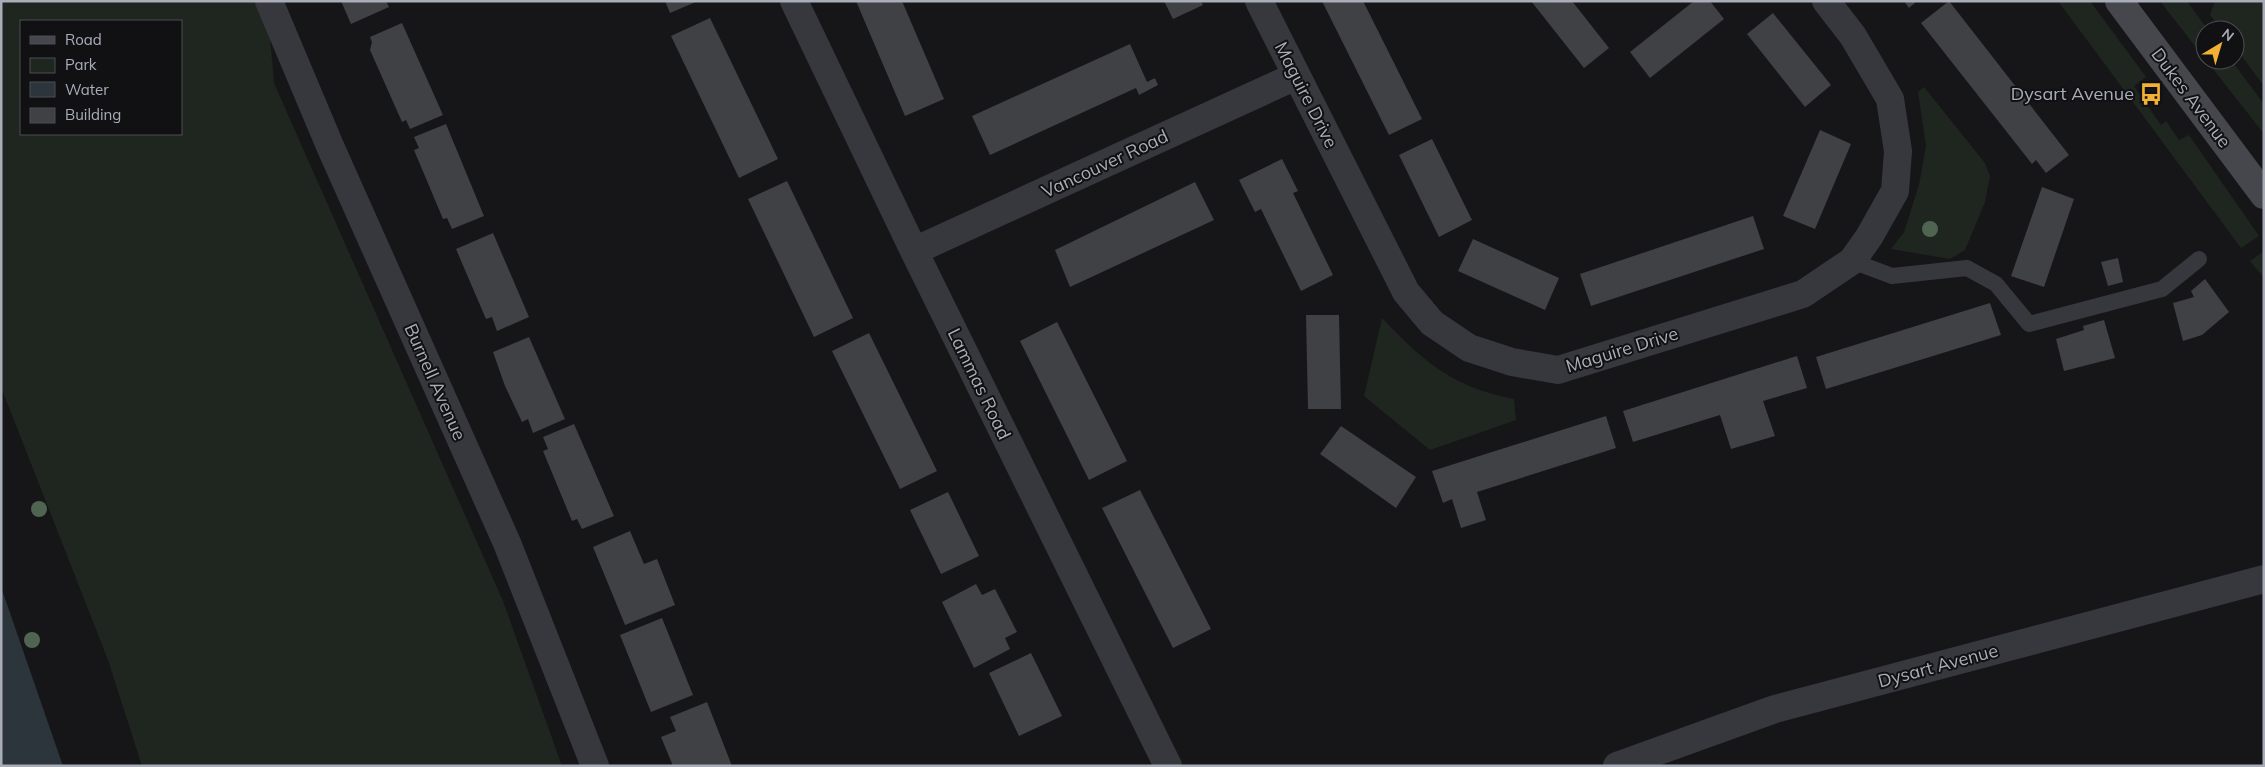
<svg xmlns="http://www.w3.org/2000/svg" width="2265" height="767" font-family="Mulish,sans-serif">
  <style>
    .green { fill: #1e261f; fill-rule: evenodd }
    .water { fill: #2c353c }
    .building { fill: #404145 }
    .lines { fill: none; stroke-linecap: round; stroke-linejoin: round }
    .lane { stroke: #37383d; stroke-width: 16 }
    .street { stroke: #37383d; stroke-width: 28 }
    .secondary { stroke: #45474d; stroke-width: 28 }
    .tree { fill: #506452 }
    .labels { text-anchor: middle; stroke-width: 4; stroke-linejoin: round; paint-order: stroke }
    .poi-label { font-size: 18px; fill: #a8adb8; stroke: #111113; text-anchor: end }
    .street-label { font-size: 18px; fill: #a8adb8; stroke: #111113 }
  </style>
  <rect width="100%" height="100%" fill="#161618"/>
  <!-- green -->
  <path class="green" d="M1,1H255L268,14L274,83L503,601L562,766H142L108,660L1,387ZM21,21H181V134H21Z
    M2058,1H2090L2146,77L2134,86L2161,125L2166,121L2179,140L2189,135L2259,236L2241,248Z
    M2160,1H2187L2208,30H2205V59Z
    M2215,1H2264V86L2235,47V30H2222L2210,15Z
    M2206,60H2231L2264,104V134Z
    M1924,87L1985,163L1990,176L1985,202L1965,250L1950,259L1891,249L1904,232L1919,185L1926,146L1918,92Z
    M2264,251V278L2250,261Z
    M1382,318C1424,362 1452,387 1514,399L1516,420L1430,450L1364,396Z"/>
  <!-- water -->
  <path class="water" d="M1,587L63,766H1Z"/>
  <!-- building -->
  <path class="building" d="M341,1H386L389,7L351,24Z
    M665,1H698L670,13Z
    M856,1H902L944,99L905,116Z
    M1164,1H1201L1203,5L1173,19Z
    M1322,1H1363L1422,119L1389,135Z
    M1531,1H1572L1609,48L1584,68Z
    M1694,1H1710L1724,19L1650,78L1630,52Z
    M1904,1H1917L1909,8Z
    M1949,1L2069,155L2046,173L2036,160L2032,164L1921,23Z
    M1773,13L1831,85L1805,107L1747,34Z
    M710,18L778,159L739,178L671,36Z
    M402,23L443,115L410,129L406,120L402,122L370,50L372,42L370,37Z
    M1130,44L1147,82L1155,78L1158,85L1139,95L1136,88L990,155L972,116Z
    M446,124L484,216L452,229L447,218L443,219L414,150L419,148L414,137Z
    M1820,130L1851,144L1815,229L1783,216Z
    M1432,139L1472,220L1439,237L1399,155Z
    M1282,159L1298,191L1293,193L1333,275L1301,291L1261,209L1255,212L1239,180Z
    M787,181L853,318L814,337L748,199Z
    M1195,182L1214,220L1070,287L1055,250Z
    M2042,187L2074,199L2044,287L2011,276Z
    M1753,216L1764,249L1591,306L1580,274Z
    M493,233L529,317L497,331L492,317L486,319L456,249Z
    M1473,239L1559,278L1545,310L1458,271Z
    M2118,258L2123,282L2108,286L2101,262Z
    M2205,279L2229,312L2202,335L2183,341L2173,303L2194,297L2191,291Z
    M1990,303L2001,335L1826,389L1816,357Z
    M1306,315H1339L1341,409H1308Z
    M2104,320L2115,358L2064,371L2056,339L2084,330L2083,326Z
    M1057,322L1127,461L1089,480L1020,341Z
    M869,333L937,471L900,489L832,351Z
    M529,337L565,419L533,433L528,419L522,422L505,386L493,352Z
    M1797,356L1807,388L1763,401L1775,436L1731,449L1720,415L1633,442L1623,411Z
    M1606,416L1616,448L1477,492L1486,520L1461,528L1452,499L1443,503L1432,471Z
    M574,424L614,516L582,529L577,519L572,521L543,451L548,449L543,437Z
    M1341,426L1416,477L1396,508L1320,454Z
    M1140,490L1211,629L1173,648L1102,508Z
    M948,492L979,556L941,574L910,510Z
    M630,531L644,564L657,559L675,605L625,625L593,547Z
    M976,584L982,595L995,589L1017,632L1005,638L1010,649L974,668L942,602Z
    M662,618L693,695L651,712L620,635Z
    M1031,653L1062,716L1019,736L989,673Z
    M707,702L732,766H673L661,737L676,731L670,717Z"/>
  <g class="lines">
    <!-- lane -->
    <path class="lane" d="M1852,261L1892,276L1967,268L1996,284L2029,324L2162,289L2199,259"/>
    <!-- street -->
    <path class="street" d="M269,1L330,146L507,543L595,766
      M794,1L914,251L1168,766
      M1259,1L1406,292L1432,323L1469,348L1512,362L1558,370L1803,294L1852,261L1869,237L1895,191L1898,151L1890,99L1853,36L1826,1
      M914,251L1296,76
      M1617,766L1775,709L2264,579"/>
    <!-- secondary -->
    <path class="secondary" d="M2119,1L2264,195"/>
  </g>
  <!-- trees -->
  <g class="tree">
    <circle cx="1930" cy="229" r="8"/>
    <circle cx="39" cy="509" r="8"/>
    <circle cx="32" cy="640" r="8"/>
  </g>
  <!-- icons -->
  <defs>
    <symbol id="bus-bare" viewBox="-9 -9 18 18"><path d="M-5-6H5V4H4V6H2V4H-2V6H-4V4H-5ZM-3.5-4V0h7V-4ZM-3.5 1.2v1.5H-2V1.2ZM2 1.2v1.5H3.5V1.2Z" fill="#f2b134" stroke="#111113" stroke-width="2.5" paint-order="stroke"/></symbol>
  </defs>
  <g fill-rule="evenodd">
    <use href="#bus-bare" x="2135" y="78" width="32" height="32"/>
  </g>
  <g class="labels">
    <!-- poi labels -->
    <g class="poi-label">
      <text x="2134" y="100">Dysart Avenue</text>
    </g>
    <!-- street labels -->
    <g class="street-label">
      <text transform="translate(1306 95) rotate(63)" y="6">Maguire Drive</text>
      <text transform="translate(2191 98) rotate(53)" y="6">Dukes Avenue</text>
      <text transform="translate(1105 164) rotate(-25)" y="6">Vancouver Road</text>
      <text transform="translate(1622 350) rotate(-17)" y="6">Maguire Drive</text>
      <text transform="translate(435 382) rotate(66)" y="6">Burnell Avenue</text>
      <text transform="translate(979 384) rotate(64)" y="6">Lammas Road</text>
      <text transform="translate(1938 666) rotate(-15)" y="6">Dysart Avenue</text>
    </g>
  </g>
  <!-- border -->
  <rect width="2265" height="767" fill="none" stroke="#a8adb8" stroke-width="5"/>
  <!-- legend -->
  <rect x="20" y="20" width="162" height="115" fill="#111113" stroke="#4d4f55"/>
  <rect x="30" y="36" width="25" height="8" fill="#45474d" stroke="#4d4f55"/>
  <text x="65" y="45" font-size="15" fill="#a8adb8">Road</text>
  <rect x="30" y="58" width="25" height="15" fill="#1e261f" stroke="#4d4f55"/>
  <text x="65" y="70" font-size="15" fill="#a8adb8">Park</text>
  <rect x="30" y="82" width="25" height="15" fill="#2c353c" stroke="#4d4f55"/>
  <text x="65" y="95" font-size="15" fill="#a8adb8">Water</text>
  <rect x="30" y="108" width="25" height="15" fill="#404145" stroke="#4d4f55"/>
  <text x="65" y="120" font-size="15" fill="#a8adb8">Building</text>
  <!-- north arrow -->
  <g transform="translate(2220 45) rotate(38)"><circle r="24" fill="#111113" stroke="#4d4f55"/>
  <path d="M0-4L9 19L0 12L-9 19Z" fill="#f2b134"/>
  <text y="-8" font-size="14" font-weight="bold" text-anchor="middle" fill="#a8adb8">N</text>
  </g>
</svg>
